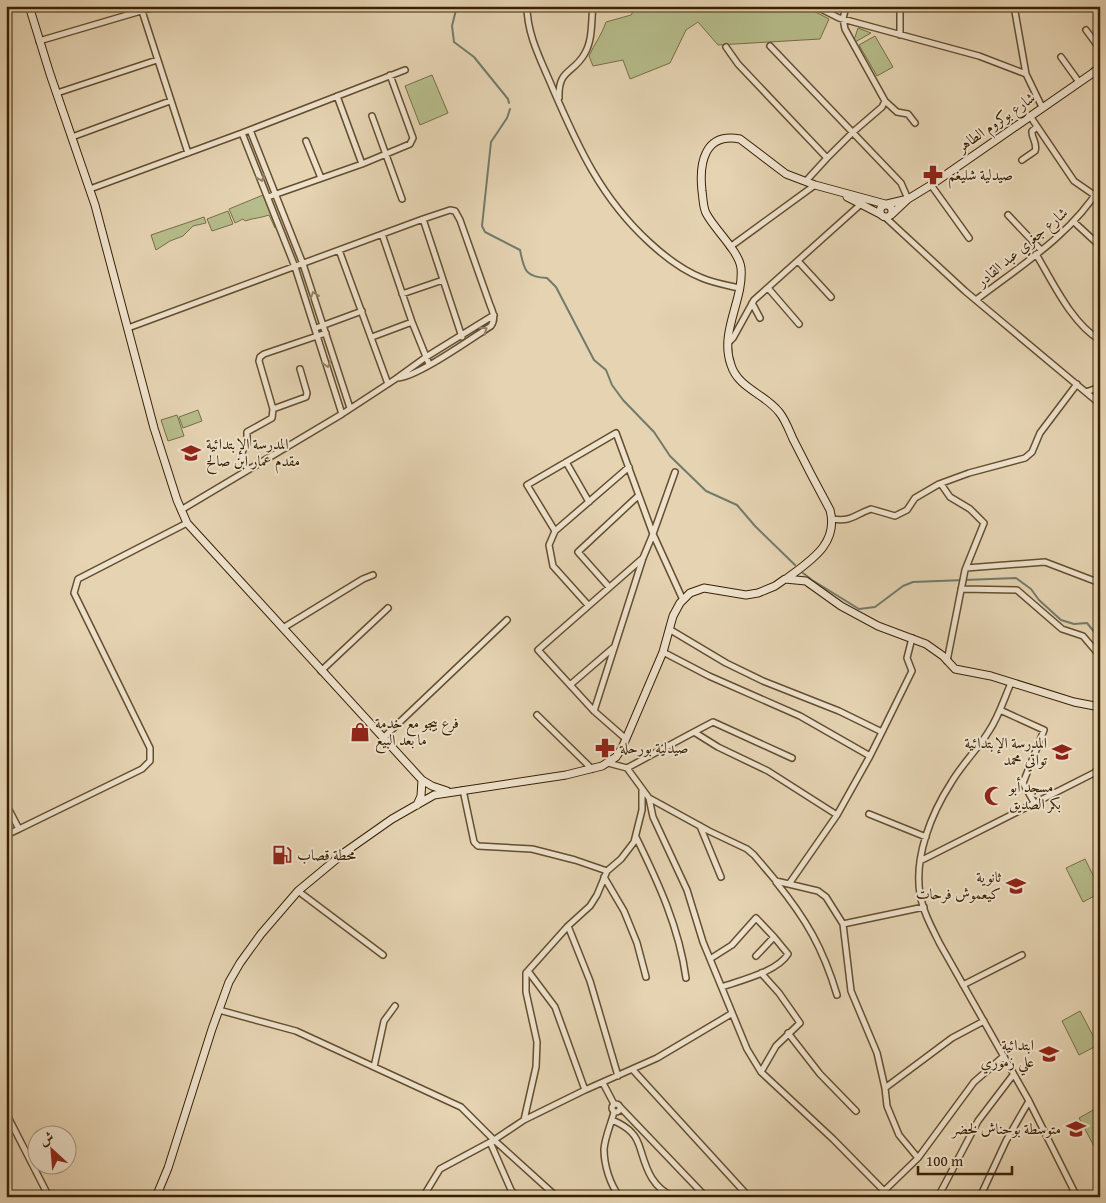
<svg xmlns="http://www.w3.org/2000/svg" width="1106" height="1203" font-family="'Gentium Book Plus',Amiri,serif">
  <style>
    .green { fill: #b6bc8b; stroke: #786e46 }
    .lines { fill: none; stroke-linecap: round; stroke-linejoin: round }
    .stream { stroke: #717b6c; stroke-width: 2 }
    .street-casing { stroke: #644e2e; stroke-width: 8 }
    .secondary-casing { stroke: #392102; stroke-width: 9 }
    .street { stroke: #eee2cd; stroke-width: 5 }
    .secondary { stroke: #eee2cd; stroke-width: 7 }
    .oneway { stroke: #948268 }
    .labels { text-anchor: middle; stroke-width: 4; stroke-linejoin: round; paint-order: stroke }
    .street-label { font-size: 15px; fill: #392102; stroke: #eee2cd }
    .poi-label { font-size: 15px; fill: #392102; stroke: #eee2cd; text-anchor: start }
  </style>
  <rect width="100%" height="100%" fill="#e5d3b2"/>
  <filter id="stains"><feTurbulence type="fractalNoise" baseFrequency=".004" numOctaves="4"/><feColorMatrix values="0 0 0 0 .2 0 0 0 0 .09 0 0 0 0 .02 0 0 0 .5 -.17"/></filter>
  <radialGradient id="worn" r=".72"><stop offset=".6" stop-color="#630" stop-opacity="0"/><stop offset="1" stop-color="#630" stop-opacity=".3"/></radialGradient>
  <!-- green -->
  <path class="green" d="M636,6H804L829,19L820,39L718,45L698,22L686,30L670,63L630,79L623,60L593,66L589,56C594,44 602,35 606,22L631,15Z
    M858,28L871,33L855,42L854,40Z
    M875,36L893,67L877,76L859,45Z
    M432,75L448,113L420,125L405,86Z
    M263,195L276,227L275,228L269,215C261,218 253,218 245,221L243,219L235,223L229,209Z
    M228,211L233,224L212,231L207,219Z
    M204,217L206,223L193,226L183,236L170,241L156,250L151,235Z
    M198,410L202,421L183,428L179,417Z
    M177,415L184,436L168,441L161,420Z
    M1085,859L1100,889V893L1083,902L1066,868Z
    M1080,1011L1098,1045L1079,1055L1062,1021Z
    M1095,1109L1100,1116V1143L1094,1146L1079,1118Z"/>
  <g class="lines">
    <!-- stream -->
    <path class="stream" d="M457,6L452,26L454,42L474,57L508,99L509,103
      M510,109L507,118L491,142L482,226L485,232L520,250C524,270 525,277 547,278L556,287L594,360L606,370L612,385L623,400L654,432L670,456L706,491L737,505L755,526L795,565
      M803,573L812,580L859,609L875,607L903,586L913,582L1016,578L1031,589L1039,600L1061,620L1074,624L1087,623L1100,639"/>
    <defs>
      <path id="street" d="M527,6C527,36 542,62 553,89C578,147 601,198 649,242C664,256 682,270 702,278C714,283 726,285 739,288
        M815,6L839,18L979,56L1026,74
        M1014,6L1026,74L1042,107
        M142,11L188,153
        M1086,30L1100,49
        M900,35V6
        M39,41L158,6
        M770,46L901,183L908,199
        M726,47L738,64L827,158L853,132L882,107L885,101L845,29L843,19L846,6
        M1061,57L1079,82
        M1094,71L1100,79
        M57,93L157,60
        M337,96L362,164
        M559,98C558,68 574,74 585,53C593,39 591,21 593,6
        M885,101L897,112L908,114L915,123
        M372,116L402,199
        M1030,116L1074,181L1100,199
        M250,130L303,264L350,408
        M242,133L295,267L342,414
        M72,137L170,101
        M306,141L321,178
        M1022,160L1035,151C1038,143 1031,138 1032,131L1037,127
        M806,181L827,158
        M931,185L969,238
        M90,189L242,133L405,70
        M268,197L362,164L410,144L413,138L390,75
        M1008,215L1041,250
        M885,217L965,291L1100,404
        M423,219L462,337
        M1074,222L1100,246
        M382,234L412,322L429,364
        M730,247L815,185
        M339,250L388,384
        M1036,254C1052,281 1072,324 1100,340
        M798,261L831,297
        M768,288L799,324
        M402,294L443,280
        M976,300C1019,267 1072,234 1100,187
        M752,303L760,318
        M128,328L423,219L450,210L455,211L460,220L490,305C493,312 496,319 491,326C472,338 416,378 397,378
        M316,328L362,311
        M372,337L412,322
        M728,343L733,338L754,300L861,204
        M1086,392L1100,387
        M273,409L306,397L307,393L300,369
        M566,462L589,502
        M247,470L242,454L243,450L247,444V432L272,418L273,409L259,361L260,357L264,354L326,333
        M941,484L950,497L970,509L984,523L965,570L947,661
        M181,510L342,414L397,378L426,357L494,315
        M832,519C852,522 854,515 871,509L895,516L907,510L915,498L939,484L969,473L1025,458L1032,452L1040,433L1077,384
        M555,531L527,485L616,433L653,534L683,600
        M966,568L1045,562L1100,583
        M609,587L578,552L638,496
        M961,589L1017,590L1062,629L1083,636L1100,656
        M588,605L553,566L549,545L555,531L629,467
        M283,628L363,579L373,575
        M669,629L726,663L763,681L839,711L882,732L912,671L907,658L912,638
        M663,652L709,676L800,716L870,756L882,732
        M321,671L388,608
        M1011,683C1004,699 999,716 989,731C978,749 962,764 951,783C931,814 914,857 920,894C923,912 932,928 940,944L1029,1101L1077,1197
        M570,685L613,648
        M1000,710L1044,730L1023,783L1035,804
        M594,711L643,558L653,534L675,472
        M537,715L592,769
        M694,732L713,722L792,758
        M383,738L507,620
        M626,739L594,711L538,650L643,558
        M608,763L627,768L649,798L709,831L747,849L754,855L776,881L818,891L826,897L843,924L924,907
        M627,768L694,732L718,747L768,771L837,815
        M463,790L474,842L478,846L532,849L575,860L607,871
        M649,798L653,817L687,890L703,942L747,1049L761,1072L833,1139L890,1197
        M6,804L19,829L142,769L150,761V748L74,593L78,579L187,523
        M869,814L926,837
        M700,826L721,877
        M6,835L19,829
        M636,837C658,882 679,927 686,978
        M920,861L1094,773L1100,768
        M604,877L624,911L637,943L646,977
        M776,882C806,919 823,948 837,995
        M789,884L837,815L870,756
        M298,891L383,955
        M843,924L851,991L877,1053L885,1088L887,1106L899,1135L918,1158
        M568,926L590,981L618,1076
        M756,956L774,937
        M710,959L732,945L756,918L774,937L788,954C777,972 741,980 722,987
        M528,971L555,1007L585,1090
        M761,973L779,993L800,1023L776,1046L761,1072
        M963,985L1022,955
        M219,1010L296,1031L461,1107L494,1140L557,1197
        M788,1033L820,1074L856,1111
        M374,1067L384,1021L395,1006
        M633,1070L749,1197
        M603,1083L614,1104
        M885,1088L952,1038L984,1021
        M612 1108a4 4 0 1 1 8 0a4 4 0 1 1-8 0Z
        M620,1107L706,1197
        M614,1112C611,1124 605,1137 604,1149C604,1165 610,1185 620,1197
        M6,1113L49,1197
        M524,1120L585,1090L657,1058L731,1014
        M612,1120C619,1123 627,1127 632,1133C637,1138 639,1144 641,1151C647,1171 653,1188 674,1197
        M490,1142L511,1190L517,1197
        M884,1191L918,1158L974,1082L1004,1056
        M423,1197L440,1169L494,1140L524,1120L536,1067L537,1042L526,992V973L568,926L590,906L597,895L607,871L621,859L634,842L642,810V790
        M938,1197L978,1121L1013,1075
        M980,1197L1006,1141L1029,1101"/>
      <path id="secondary" d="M29,6L50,74L95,205L154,428L177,500L187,523L422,780L432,786L447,791
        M847,197L880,214
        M887,204L908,199
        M880 211a6 6 0 1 1 12 0a6 6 0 1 1-12 0Z
        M891,215L908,199L931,185L1100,68
        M786,579C810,561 839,544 830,510C817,486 805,463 793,439C789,430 785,419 779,412C765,394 738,388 731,365C719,332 744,300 741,268C739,251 714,229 706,213C703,207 703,198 702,191C699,164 704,132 740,139L786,174L815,185L885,204
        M417,805L421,796L422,780
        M156,1197L168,1168L212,1029L229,982L240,963L261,934L298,891L345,852L392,819L434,795L566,775L602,766L616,757L622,748L663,652L673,616L680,603L690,593L704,588L746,595L758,593L775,586L785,579L806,581L841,606L878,626L926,644L943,656L955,669L991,676L1074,702L1100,707"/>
    </defs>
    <!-- street casing -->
    <use href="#street" class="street-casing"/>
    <!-- secondary casing -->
    <use href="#secondary" class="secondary-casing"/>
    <!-- street -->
    <use href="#street" class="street"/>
    <!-- secondary -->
    <use href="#secondary" class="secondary"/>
  </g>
  <!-- one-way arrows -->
  <defs><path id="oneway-chevron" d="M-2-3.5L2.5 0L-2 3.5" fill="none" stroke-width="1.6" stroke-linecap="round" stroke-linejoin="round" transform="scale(1.25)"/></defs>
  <g class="oneway">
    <use href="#oneway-chevron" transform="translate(261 178) rotate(68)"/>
    <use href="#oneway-chevron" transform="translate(314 295) rotate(-109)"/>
    <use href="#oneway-chevron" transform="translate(484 330) rotate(-34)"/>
    <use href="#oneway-chevron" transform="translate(327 364) rotate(73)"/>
  </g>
  <!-- icons -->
  <defs>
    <symbol id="pharmacy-bare" viewBox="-9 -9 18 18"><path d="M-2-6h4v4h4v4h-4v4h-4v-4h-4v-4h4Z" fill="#8f2418" stroke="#eee2cd" stroke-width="2.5" paint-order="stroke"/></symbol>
    <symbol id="school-bare" viewBox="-9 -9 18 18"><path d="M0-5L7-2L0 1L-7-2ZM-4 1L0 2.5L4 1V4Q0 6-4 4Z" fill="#8f2418" stroke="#eee2cd" stroke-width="2.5" paint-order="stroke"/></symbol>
    <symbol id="shop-bare" viewBox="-9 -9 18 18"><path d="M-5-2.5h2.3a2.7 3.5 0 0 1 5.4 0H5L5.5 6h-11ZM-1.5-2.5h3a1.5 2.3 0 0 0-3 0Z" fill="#8f2418" stroke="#eee2cd" stroke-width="2.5" paint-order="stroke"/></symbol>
    <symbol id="mosque-bare" viewBox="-9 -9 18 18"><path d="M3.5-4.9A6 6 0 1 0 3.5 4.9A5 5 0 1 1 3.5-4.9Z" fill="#8f2418" stroke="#eee2cd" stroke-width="2.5" paint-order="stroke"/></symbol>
    <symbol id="fuel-bare" viewBox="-9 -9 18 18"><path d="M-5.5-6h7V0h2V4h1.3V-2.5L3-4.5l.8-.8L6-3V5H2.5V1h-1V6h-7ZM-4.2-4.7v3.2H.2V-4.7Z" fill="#8f2418" stroke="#eee2cd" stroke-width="2.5" paint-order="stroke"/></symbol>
  </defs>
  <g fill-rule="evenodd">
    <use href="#pharmacy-bare" x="919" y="161" width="28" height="28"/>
    <use href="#school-bare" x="177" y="439" width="28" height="28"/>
    <use href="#shop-bare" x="346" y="718" width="28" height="28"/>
    <use href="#pharmacy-bare" x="591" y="734" width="28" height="28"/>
    <use href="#school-bare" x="1048" y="738" width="28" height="28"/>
    <use href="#mosque-bare" x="980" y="782" width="28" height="28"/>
    <use href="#fuel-bare" x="268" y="841" width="28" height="28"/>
    <use href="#school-bare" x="1002" y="872" width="28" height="28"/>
    <use href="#school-bare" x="1035" y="1040" width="28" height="28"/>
    <use href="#school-bare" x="1062" y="1115" width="28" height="28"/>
  </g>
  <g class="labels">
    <!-- street labels -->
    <g class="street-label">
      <text transform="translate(996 122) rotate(-35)" y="5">شارع بوكروم الطاهر</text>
      <text transform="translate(1022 247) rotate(-40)" y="5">شارع جغري عبد القادر</text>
    </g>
    <!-- poi labels -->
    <g class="poi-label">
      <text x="948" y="180">صيدلية شليغم</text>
      <text x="206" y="449">المدرسة الإبتدائية<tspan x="206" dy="17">مقدم عمار ابن صالح</tspan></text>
      <text x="375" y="728">فرع بيجو مع خدمة<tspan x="375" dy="17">ما بعد البيع</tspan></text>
      <text x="1047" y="748" text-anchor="end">المدرسة الإبتدائية<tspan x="1047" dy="17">تواتي محمد</tspan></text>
      <text x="620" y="753">صيدلية بورحلة</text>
      <text x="1009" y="792">مسجد أبو<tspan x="1009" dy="17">بكر الصديق</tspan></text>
      <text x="297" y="860">محطة قصاب</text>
      <text x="1001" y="882" text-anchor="end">ثانوية<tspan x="1001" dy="17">كيعموش فرحات</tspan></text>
      <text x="1034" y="1050" text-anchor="end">ابتدائية<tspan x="1034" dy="17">علي زموري</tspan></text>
      <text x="1061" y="1134" text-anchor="end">متوسطة بوحناش لخضر</text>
    </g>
  </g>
  <!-- margin -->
  <rect width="1106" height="1203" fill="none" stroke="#e5d3b2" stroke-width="25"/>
  <rect x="8" y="8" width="1091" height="1188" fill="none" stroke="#392102" stroke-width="2.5"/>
  <rect x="12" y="12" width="1081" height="1178" fill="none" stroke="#392102"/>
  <!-- north arrow -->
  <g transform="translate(52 1150) rotate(334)"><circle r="24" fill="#eee2cd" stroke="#a6957c"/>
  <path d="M0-4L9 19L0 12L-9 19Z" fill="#8f2418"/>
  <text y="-8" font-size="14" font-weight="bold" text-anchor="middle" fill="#392102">ش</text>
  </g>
  <!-- scale -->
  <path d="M918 1166v8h94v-8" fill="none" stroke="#392102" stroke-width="2.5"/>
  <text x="926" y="1166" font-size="15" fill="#392102" stroke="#eee2cd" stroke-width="4" paint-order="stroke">100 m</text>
  <rect width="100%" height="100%" filter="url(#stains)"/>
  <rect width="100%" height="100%" fill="url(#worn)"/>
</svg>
